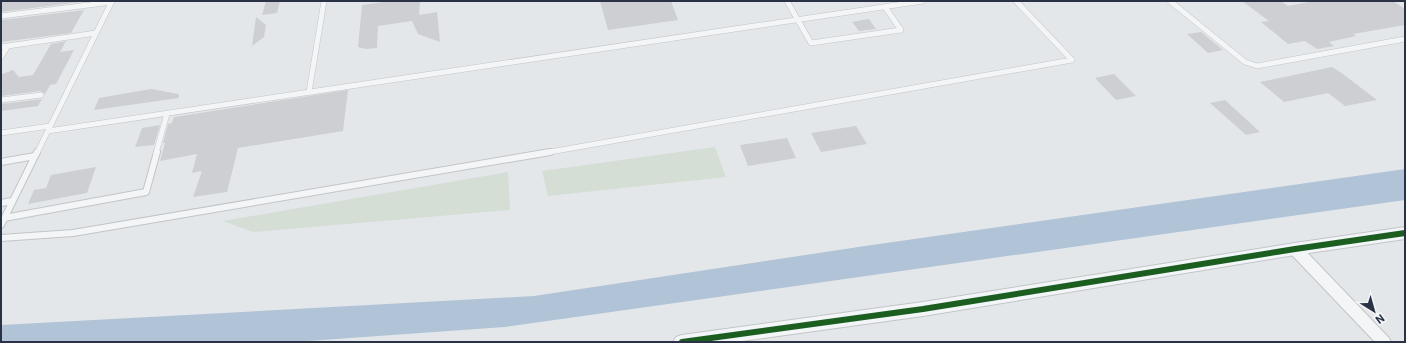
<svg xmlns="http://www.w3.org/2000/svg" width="1406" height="343" font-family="Roboto,sans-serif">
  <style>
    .green { fill: #d5ded5 }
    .water { fill: #b1c3d6 }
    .building { fill: #cdcfd2 }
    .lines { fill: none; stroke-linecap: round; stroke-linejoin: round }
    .service-far1-casing { stroke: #c2c5c8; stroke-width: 6 }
    .service-casing { stroke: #c2c5c8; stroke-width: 8 }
    .minor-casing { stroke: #c2c5c8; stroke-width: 2 }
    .tertiary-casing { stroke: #c2c5c8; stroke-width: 2 }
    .service-far1 { stroke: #f4f5f6; stroke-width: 5 }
    .service { stroke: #f4f5f6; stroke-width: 6 }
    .minor { fill: #f4f5f6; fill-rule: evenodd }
    .tertiary { fill: #f4f5f6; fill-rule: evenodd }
    .cycleway-casing { stroke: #f2f5f9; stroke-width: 9 }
    .cycleway { stroke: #1b5e20; stroke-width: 6 }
  </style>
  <rect width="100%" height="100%" fill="#e4e7ea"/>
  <!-- green -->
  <path class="green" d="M715,147L726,177L548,196L542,171Z
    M508,172L510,210L253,232L223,221Z"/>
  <!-- water -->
  <path class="water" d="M1405,169V200L505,327L294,342H1V325L534,296L865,246Z"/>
  <!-- building -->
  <path class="building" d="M1,1H88L1,12Z
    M266,1H280L277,13L262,15Z
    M391,1H420L419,15L437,12L440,42L418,34L412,21L378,26L377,48L366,49L358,47L362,5Z
    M600,1H671L678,20L608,30Z
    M1242,1H1281L1288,6L1314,1H1393L1405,9V25L1353,34L1356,36L1329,42L1334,46L1317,49L1305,41L1288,44L1261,22L1269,21Z
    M84,10L71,33L1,42V20Z
    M256,17L266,25L264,37L252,46Z
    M869,19L876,29L859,31L852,22Z
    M1201,32L1223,50L1208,53L1187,34Z
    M66,41L60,52L74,50L56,84L50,85L45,94L40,91L1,96L2,74L13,70L19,77L33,75L51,44Z
    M1332,67L1343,74L1377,100L1345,106L1328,93L1284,102L1260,82Z
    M1114,74L1136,96L1116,100L1095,78Z
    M151,89L179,94V98L94,110L99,98Z
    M348,90L343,131L238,148L227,192L193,197L202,171L192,173L197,154L160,161L165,143H163L168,124L172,123L174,117Z
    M42,99L38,106L1,111V104Z
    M1225,100L1260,132L1246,135L1210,103Z
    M160,125L154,145L135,147L142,128Z
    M856,126L867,144L821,152L811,133Z
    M787,138L796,158L748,166L740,145Z
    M96,167L87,193L28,204L34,190L46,188L51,175Z"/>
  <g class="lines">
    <defs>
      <path id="service-far1" d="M787,1L811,43L901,30L885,7
        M1170,1L1245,62L1257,66L1405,39
        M1,16L112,2
        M1,47L96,33
        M1,57L8,46
        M309,92L324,1
        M1,100L41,95
        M48,131L923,1
        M1,133L50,126
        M37,153L112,1
        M156,153L167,114
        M544,153L1072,60L1016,1"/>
      <path id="service" d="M1,162L35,156
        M1,203L12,201
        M4,218L146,192L157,152
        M1,225L37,152
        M1,238L73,233L550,152"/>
      <path id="minor" d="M1295,244L1300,245L1389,338L1391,342H1375L1290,253L1288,249L1290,245Z"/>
      <path id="tertiary" d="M1405,227V239L1295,255L923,316L735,342H673L676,337L682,335L923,302L1295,243Z"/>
    </defs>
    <!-- service-far1 casing -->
    <use href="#service-far1" class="service-far1-casing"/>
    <!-- service casing -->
    <use href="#service" class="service-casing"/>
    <!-- minor casing -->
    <use href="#minor" class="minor-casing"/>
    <!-- tertiary casing -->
    <use href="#tertiary" class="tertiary-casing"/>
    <!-- service-far1 -->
    <use href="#service-far1" class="service-far1"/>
    <!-- service -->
    <use href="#service" class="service"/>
    <!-- minor -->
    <use href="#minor" class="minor"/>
    <!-- tertiary -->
    <use href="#tertiary" class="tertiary"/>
    <defs>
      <path id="cycleway" d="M682,342L923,309L1295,249L1405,233"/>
    </defs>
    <!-- cycleway casing -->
    <use href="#cycleway" class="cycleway-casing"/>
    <!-- cycleway -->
    <use href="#cycleway" class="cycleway"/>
  </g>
  <!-- border -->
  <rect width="1406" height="343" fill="none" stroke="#293345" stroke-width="4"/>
  <!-- north arrow -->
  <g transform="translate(1374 311) rotate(143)" stroke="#f2f5f9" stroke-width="3" paint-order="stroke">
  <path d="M0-3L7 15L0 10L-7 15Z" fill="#293345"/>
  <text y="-6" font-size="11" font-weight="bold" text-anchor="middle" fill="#293345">N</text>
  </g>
</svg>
